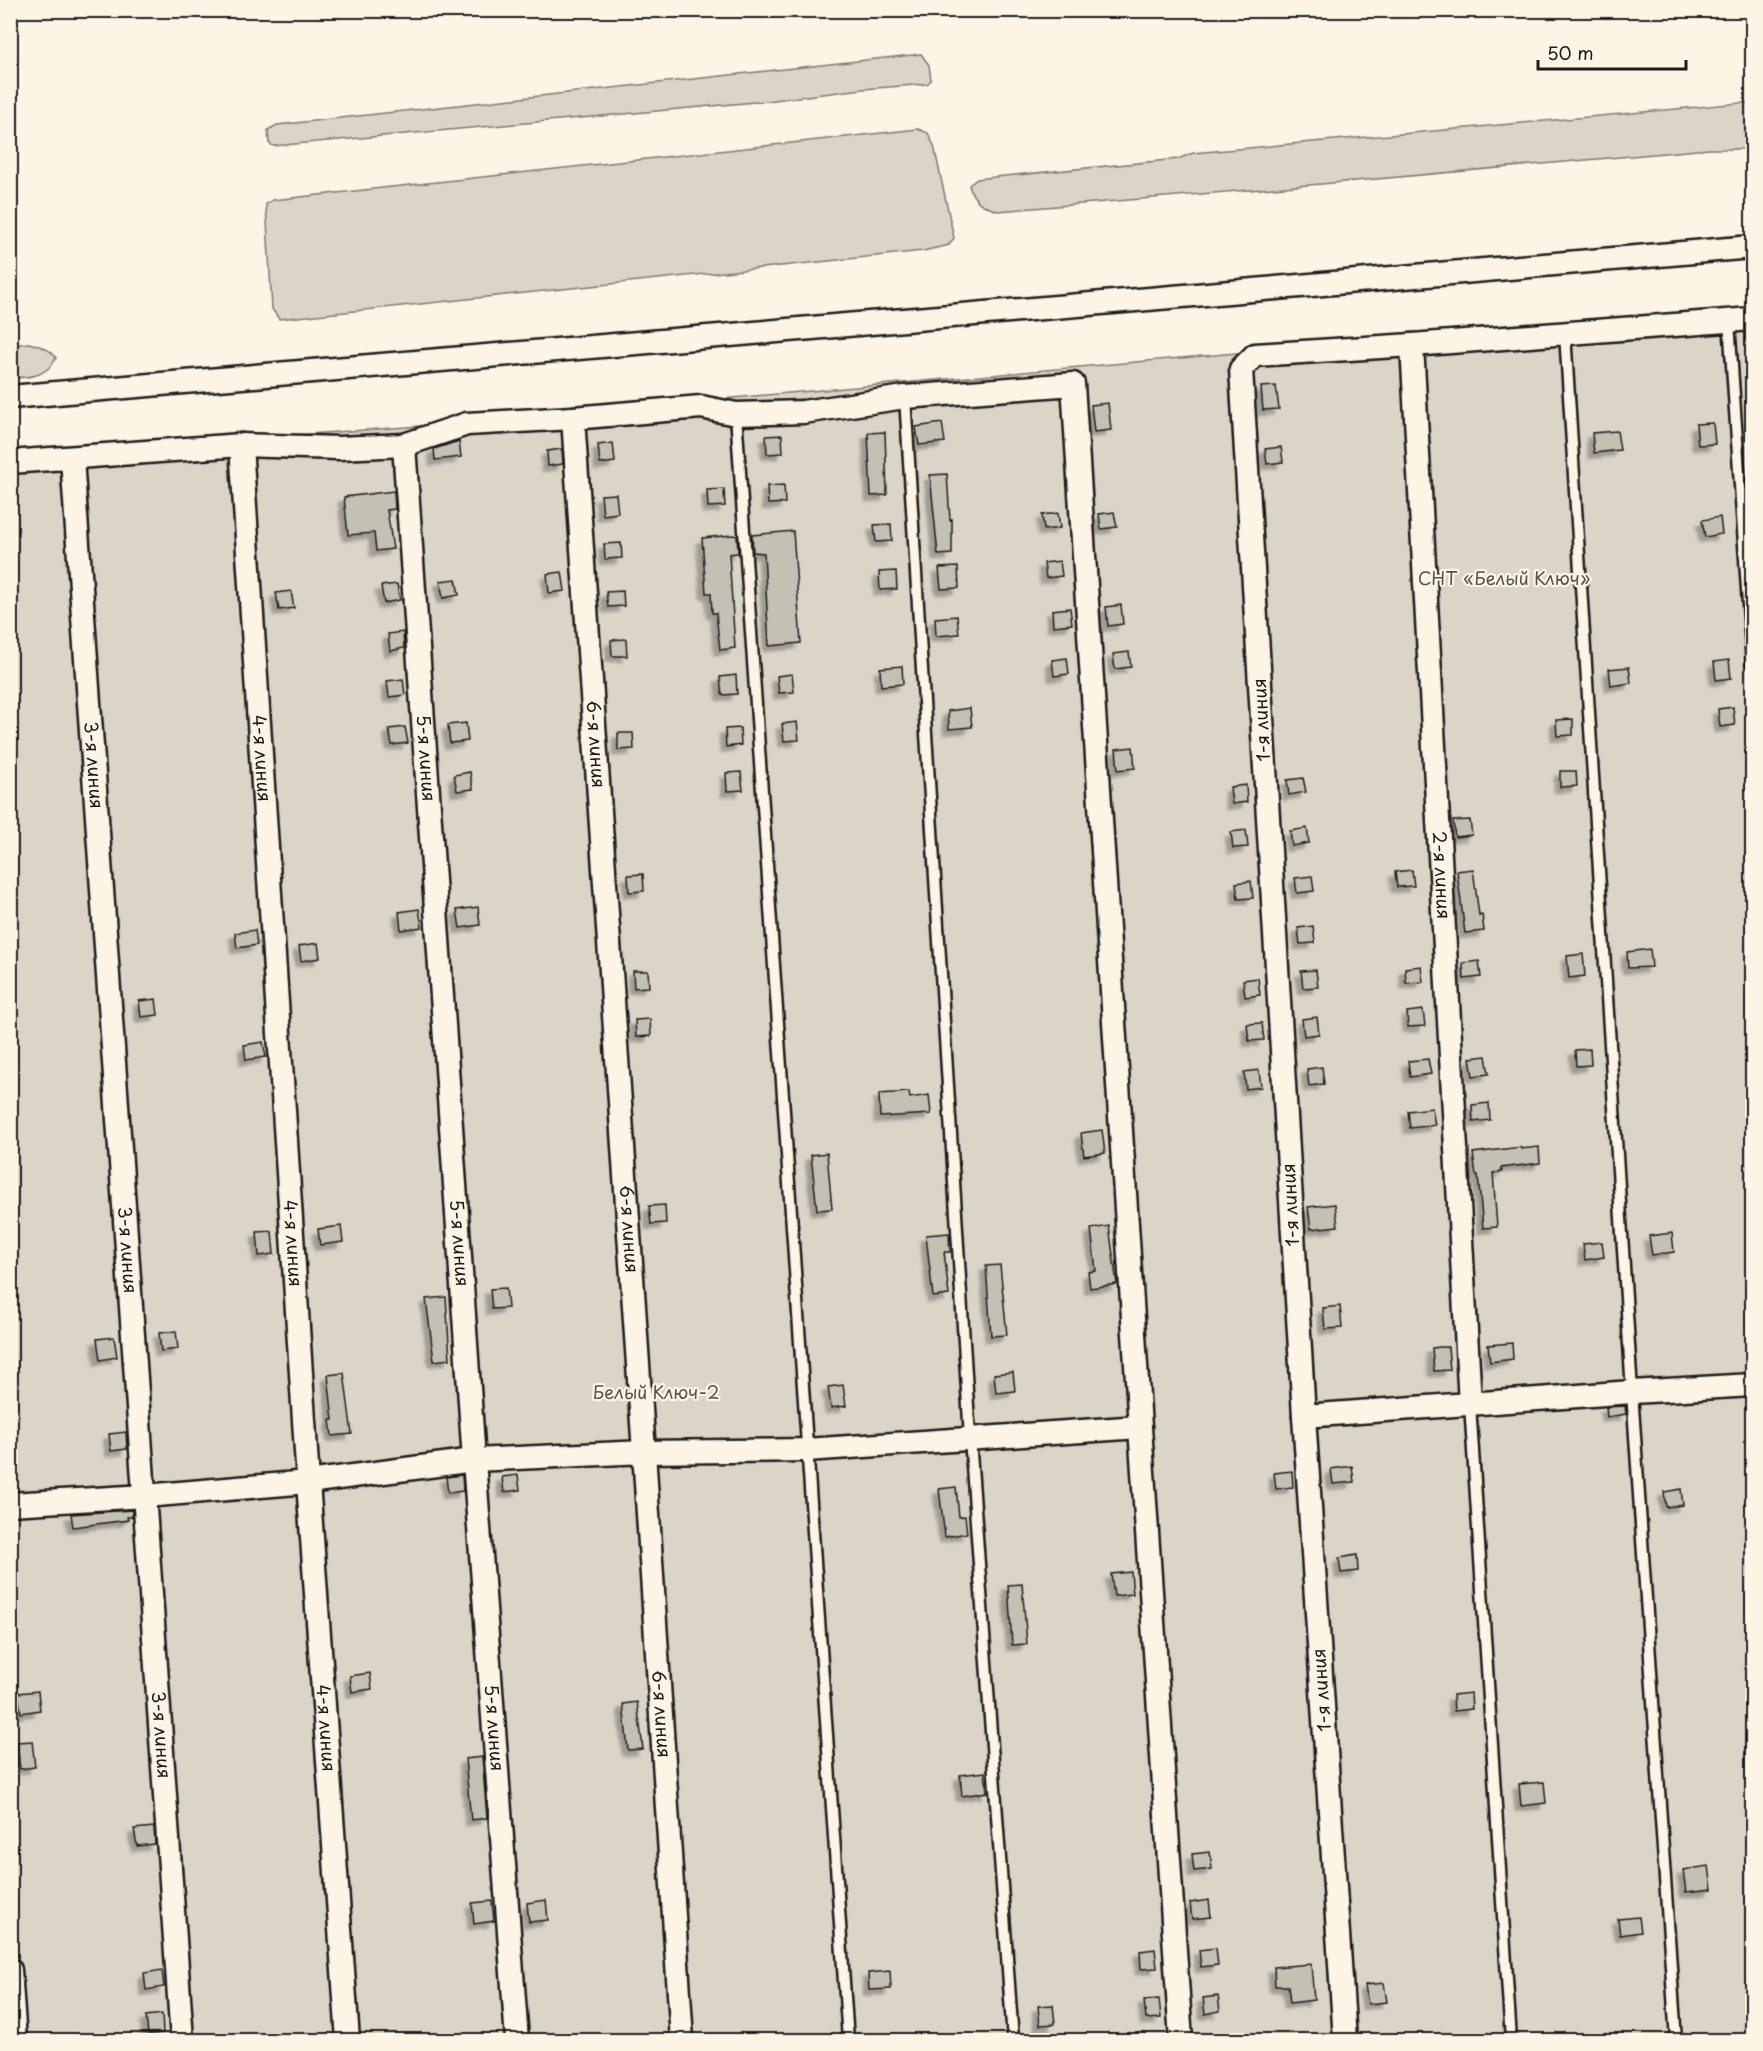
<svg xmlns="http://www.w3.org/2000/svg" width="1763" height="2051" font-family="'Playpen Sans',sans-serif">
  <style>
    .green { fill: #dbd5c8; stroke: #7c7872; stroke-width: 1.5 }
    .building { fill: #c4c0b3; stroke: #1c1c1c; stroke-width: 1.5; filter: url(#shadow) }
    .lines { fill: none; stroke-linecap: round; stroke-linejoin: round }
    .lane-casing { stroke: #1c1c1c; stroke-width: 15 }
    .street-casing { stroke: #1c1c1c; stroke-width: 27 }
    .lane { stroke: #fcf5e5; stroke-width: 10 }
    .street { stroke: #fcf5e5; stroke-width: 22 }
    .labels { text-anchor: middle; stroke-width: 4.5; stroke-linejoin: round; paint-order: stroke }
    .park-label { font-size: 18px; fill: #555450; stroke: #fcf5e5 }
    .street-label { font-size: 18px; fill: #1c1c1c; stroke: #fcf5e5 }
  </style>
  <defs>
    <filter id="shadow"><feDropShadow dx="-5.5" dy="5.5" stdDeviation="1.5" flood-color="#0004"/></filter>
  </defs>
  <rect width="100%" height="100%" fill="#fcf5e5"/>
  <filter id="ink" filterUnits="userSpaceOnUse"><feTurbulence type="fractalNoise" baseFrequency=".0167" numOctaves="2"/><feDisplacementMap in="SourceGraphic" scale="12" xChannelSelector="R" yChannelSelector="G"/><feConvolveMatrix kernelMatrix="1 2 1 2 8 2 1 2 1" color-interpolation-filters="sRGB"/></filter>
  <g filter="url(#ink)">
    <!-- green -->
    <path class="green" d="M921,54L929,65L931,80L927,84L863,89L766,101L273,146L269,143L268,130L277,125Z
      M1752,102V149H1709L1321,184L998,211C982,206 973,201 969,185L977,179L995,177L1178,159L1193,153Z
      M918,129L928,133L934,146L954,238L949,245L923,251L279,319L272,309L266,204L273,200Z
      M1752,307V2040H11V455L408,427Z
      M29,343C39,346 50,348 56,358C46,377 31,377 11,378V345Z"/>
    <!-- building -->
    <path class="building" d="M1276,386L1279,409L1263,410L1261,387Z
      M1108,403L1111,430L1094,432L1091,405Z
      M942,423L945,442L919,445L916,427Z
      M1713,423L1715,444L1698,445L1696,424Z
      M1617,431L1620,450L1594,453L1592,433Z
      M885,432L887,495L871,496L868,433Z
      M782,435L783,453L767,454L766,436Z
      M459,441L461,457L435,460L434,449Z
      M613,443L615,462L600,464L598,445Z
      M1281,447L1283,462L1267,464L1265,449Z
      M562,449L563,464L548,466L547,451Z
      M947,474L950,520L952,519V554L938,555L930,475Z
      M784,485L785,503L768,504L767,486Z
      M724,489L725,506L708,507L707,490Z
      M394,491L395,509L387,510L393,549L376,551L374,533L348,535L344,497Z
      M616,494L618,513L603,515L601,495Z
      M1114,512L1117,527L1101,529L1099,514Z
      M1058,513L1060,528L1044,530L1042,515Z
      M1720,517L1722,534L1705,537L1702,520Z
      M891,524L892,541L876,542L874,525Z
      M793,531L801,643L769,646L764,553L753,552L752,535Z
      M733,535L737,536L738,553L729,554L735,648L720,650L716,613H712L711,593H706L702,538Z
      M621,543L622,558L605,559L604,544Z
      M1060,561L1062,576L1046,578L1044,563Z
      M958,567L959,588L941,589L939,568Z
      M896,571L897,589L880,590L879,572Z
      M562,572L565,591L549,593L547,574Z
      M456,579L459,595L443,598L440,581Z
      M397,584L400,600L384,603L381,586Z
      M291,591L294,608L279,610L276,593Z
      M623,591L624,606L608,607L606,592Z
      M1121,605L1123,624L1108,626L1106,607Z
      M1070,608L1072,624L1053,626L1052,610Z
      M957,616L959,634L936,636L935,618Z
      M403,632L404,648L390,651L388,634Z
      M626,639L627,656H612L611,640Z
      M1129,652L1131,667L1115,669L1113,654Z
      M1067,658L1069,674L1054,676L1052,660Z
      M1729,660L1731,678L1716,680L1714,662Z
      M902,666L903,684L881,686L880,668Z
      M1629,667L1631,683L1611,686L1609,669Z
      M792,674L794,692L779,693L777,676Z
      M736,675L737,694L722,695L720,677Z
      M403,679L405,695L389,697L387,681Z
      M1733,707L1735,725L1720,727L1718,709Z
      M970,708L972,727L949,729L948,711Z
      M1573,719V735L1557,736L1556,720Z
      M797,722L799,740L784,741L782,724Z
      M466,723L468,741L450,743L448,725Z
      M405,727L408,743L392,745L389,729Z
      M740,728L741,745L726,747L725,729Z
      M618,733H633L634,749L618,750Z
      M1133,747L1135,768L1118,770L1116,749Z
      M1560,771H1576L1577,786L1560,787Z
      M470,772L473,789L457,791L454,775Z
      M741,772L743,790L727,791L726,773Z
      M1303,778L1306,792L1289,795L1287,780Z
      M1246,785L1247,802L1232,804L1230,787Z
      M1470,820L1472,835L1455,837L1453,821Z
      M1307,828L1309,843L1292,846L1290,831Z
      M1246,830L1248,847L1233,848L1231,832Z
      M1473,869L1479,915L1482,914L1484,931L1465,933L1457,871Z
      M1412,870L1414,886L1397,887L1395,872Z
      M643,874L644,891L629,892L628,875Z
      M1312,876L1314,891L1297,893L1295,878Z
      M1251,881L1253,898L1238,899L1236,883Z
      M478,907L480,925L460,928L457,910Z
      M419,909L422,927L401,930L399,912Z
      M1313,926L1315,943L1300,944L1298,928Z
      M255,930L257,945L237,948L235,933Z
      M318,943L320,958L301,961L299,946Z
      M1650,949L1652,967L1628,968L1627,952Z
      M1583,954L1585,976L1569,978L1567,956Z
      M1479,961L1481,977L1464,979L1463,963Z
      M1421,966L1423,982L1406,983L1405,968Z
      M1316,970L1318,987L1303,988L1301,971Z
      M633,971H648L649,987L634,988Z
      M1258,978L1260,995L1245,997L1243,980Z
      M156,999L158,1015L141,1017L139,1001Z
      M1423,1010L1425,1026L1408,1027L1407,1012Z
      M1317,1017L1319,1034L1304,1036L1302,1019Z
      M650,1019L651,1036L636,1037L635,1020Z
      M1262,1023L1264,1040L1249,1041L1247,1024Z
      M263,1042L266,1057L246,1060L244,1045Z
      M1590,1049L1591,1065L1576,1066L1575,1050Z
      M1486,1056L1489,1074L1473,1076L1470,1058Z
      M1428,1059L1431,1074L1410,1077L1408,1061Z
      M1322,1067L1324,1084L1309,1086L1307,1069Z
      M1259,1070L1261,1087L1246,1089L1244,1072Z
      M909,1092L910,1098L929,1095L931,1114L880,1117L879,1094Z
      M1489,1103L1490,1120L1473,1122L1472,1105Z
      M1432,1108L1435,1125L1410,1128L1408,1111Z
      M1102,1130L1105,1153L1084,1156L1081,1133Z
      M1521,1147V1149L1539,1147L1540,1163L1501,1168L1502,1172L1493,1173L1497,1227L1483,1228L1478,1175H1476L1473,1153Z
      M827,1153L832,1209L817,1210L811,1155Z
      M1335,1204L1338,1226L1311,1229L1308,1207Z
      M665,1205L666,1223L651,1224L649,1206Z
      M341,1226L343,1242L320,1245L318,1229Z
      M1109,1226L1117,1284L1090,1288L1088,1272L1096,1271L1091,1229Z
      M272,1231L274,1254L259,1256L257,1232Z
      M949,1233L950,1252H944L949,1295L933,1297L926,1235Z
      M1672,1233L1674,1252L1652,1255L1649,1236Z
      M1602,1242L1604,1257L1585,1260L1583,1244Z
      M1000,1265L1007,1335L991,1336L986,1266Z
      M506,1288L508,1308L492,1309L490,1289Z
      M446,1297L450,1359L434,1361L426,1299Z
      M1340,1306L1342,1328L1325,1329L1323,1308Z
      M176,1331L178,1349L161,1351L159,1333Z
      M114,1337L117,1357L100,1360L97,1339Z
      M1512,1343L1513,1359L1490,1362L1488,1345Z
      M1441,1347H1448L1450,1370L1434,1371L1432,1348Z
      M1013,1372L1015,1391L996,1393L994,1374Z
      M344,1373L352,1434L332,1436L330,1420H333L328,1375Z
      M843,1385L846,1406L831,1408L828,1387Z
      M1625,1406L1626,1414L1607,1417L1606,1407Z
      M126,1432L127,1449L111,1451L109,1434Z
      M1352,1466L1354,1482L1333,1484L1331,1469Z
      M1292,1471L1293,1487L1276,1489L1274,1473Z
      M462,1475L463,1491L448,1493L446,1477Z
      M518,1475L520,1490L504,1492L502,1477Z
      M956,1487L959,1517L965,1516L967,1533L945,1537L939,1489Z
      M1681,1489L1683,1505L1666,1507L1664,1492Z
      M132,1510V1517H127L128,1520L73,1527L71,1514Z
      M1357,1555L1358,1571L1341,1573L1339,1558Z
      M1131,1572L1133,1594L1114,1596L1111,1574Z
      M1022,1584L1027,1644L1012,1645L1008,1585Z
      M370,1673L372,1689L352,1692L350,1676Z
      M38,1691L40,1710L21,1713L18,1693Z
      M1471,1693L1472,1709L1454,1711L1453,1695Z
      M637,1702L643,1749L628,1750L623,1704Z
      M32,1741L35,1767L20,1769L17,1742Z
      M482,1757L487,1818L471,1820L465,1759Z
      M985,1772L987,1792L962,1796L960,1775Z
      M1544,1782L1546,1803L1521,1806L1519,1784Z
      M154,1827L155,1844L137,1846L134,1829Z
      M1210,1852L1212,1869L1194,1871L1192,1854Z
      M1709,1866L1712,1889L1686,1892L1683,1870Z
      M546,1900L548,1920L529,1922L527,1903Z
      M1209,1900L1211,1917L1192,1919L1190,1903Z
      M492,1901L494,1921L474,1924L472,1903Z
      M1639,1917L1641,1932L1620,1935L1618,1919Z
      M1216,1948L1218,1965L1201,1967L1199,1950Z
      M1155,1949L1157,1968L1141,1969L1140,1951Z
      M1311,1964L1314,2000L1290,2003L1288,1986H1275L1274,1967Z
      M162,1970L164,1987L146,1990L144,1973Z
      M890,1971L891,1989L869,1990L868,1973Z
      M1384,1983L1387,2002L1368,2004L1365,1985Z
      M1218,1996L1220,2011L1205,2014L1203,1998Z
      M1159,1999L1161,2018L1146,2019L1144,2000Z
      M1053,2005L1055,2024L1040,2025L1038,2006Z
      M162,2014L163,2033L148,2034L146,2016Z"/>
    <g class="lines">
      <defs>
        <path id="lane" d="M1729,321L1752,664
          M1565,333L1632,1392L1676,2040
          M905,397L970,1438L1013,2040
          M736,414L848,2040
          M1470,1404L1511,2040"/>
        <g id="street">
          <path id="s1" d="M1412,345L1470,1404"/>
          <path d="M10,397L1752,247"/>
          <path id="s2" d="M573,418L644,1452L682,2040"/>
          <path id="s3" d="M241,445L308,1482L348,2040"/>
          <path id="s4" d="M404,445L474,1460L517,2040"/>
          <path id="s5" d="M72,458L182,2040"/>
          <path d="M10,462L241,445L339,448L404,445L467,424L573,418L701,407L736,414L803,412L905,397L1073,384L1140,1427L1181,2040"/>
          <path d="M1304,1416L1632,1392L1752,1385"/>
          <path d="M10,1504L145,1496L308,1482L474,1460L644,1452L806,1450L1140,1427"/>
          <path d="M10,1970L15,2040"/>
          <path d="M1345,2040L1304,1416L1241,369L1255,355L1412,345L1752,319"/>
        </g>
      </defs>
      <!-- lane casing -->
      <use href="#lane" class="lane-casing"/>
      <!-- street casing -->
      <use href="#street" class="street-casing"/>
      <!-- lane -->
      <use href="#lane" class="lane"/>
      <!-- street -->
      <use href="#street" class="street"/>
    </g>
  </g>
  <g class="labels">
    <!-- park labels -->
    <g class="park-label">
      <text x="1504" y="585">СНТ «Белый Ключ»</text>
      <text x="656" y="1399">Белый Ключ-2</text>
    </g>
    <!-- street labels -->
    <g class="street-label">
      <text transform="translate(1262 720) rotate(-93)" y="6">1-я линия</text>
      <text dy="6" stroke="none"><textPath href="#s2" startOffset="327">6-я линия</textPath></text>
      <text dy="6" stroke="none"><textPath href="#s3" startOffset="314">4-я линия</textPath></text>
      <text dy="6" stroke="none"><textPath href="#s4" startOffset="314">5-я линия</textPath></text>
      <text dy="6" stroke="none"><textPath href="#s5" startOffset="308">3-я линия</textPath></text>
      <text dy="6" stroke="none"><textPath href="#s1" startOffset="531">2-я линия</textPath></text>
      <text transform="translate(1291 1205) rotate(-93)" y="6">1-я линия</text>
      <text dy="6" stroke="none"><textPath href="#s2" startOffset="813">6-я линия</textPath></text>
      <text dy="6" stroke="none"><textPath href="#s3" startOffset="800">4-я линия</textPath></text>
      <text dy="6" stroke="none"><textPath href="#s4" startOffset="800">5-я линия</textPath></text>
      <text dy="6" stroke="none"><textPath href="#s5" startOffset="794">3-я линия</textPath></text>
      <text transform="translate(1322 1690) rotate(-94)" y="6">1-я линия</text>
      <text dy="6" stroke="none"><textPath href="#s2" startOffset="1299">6-я линия</textPath></text>
      <text dy="6" stroke="none"><textPath href="#s4" startOffset="1286">5-я линия</textPath></text>
      <text dy="6" stroke="none"><textPath href="#s3" startOffset="1286">4-я линия</textPath></text>
      <text dy="6" stroke="none"><textPath href="#s5" startOffset="1280">3-я линия</textPath></text>
    </g>
  </g>
  <!-- margin -->
  <rect width="1763" height="2051" fill="none" stroke="#fcf5e5" stroke-width="36"/>
  <rect x="18" y="18" width="1727" height="2015" fill="none" stroke="#1c1c1c" stroke-width="2" filter="url(#ink)"/>
  <!-- scale -->
  <path d="M1538 60v9h148v-9" fill="none" stroke="#1c1c1c" stroke-width="3"/>
  <text x="1547" y="60" font-size="18" fill="#1c1c1c" stroke="#fcf5e5" stroke-width="4.5" paint-order="stroke">50 m</text>
</svg>
